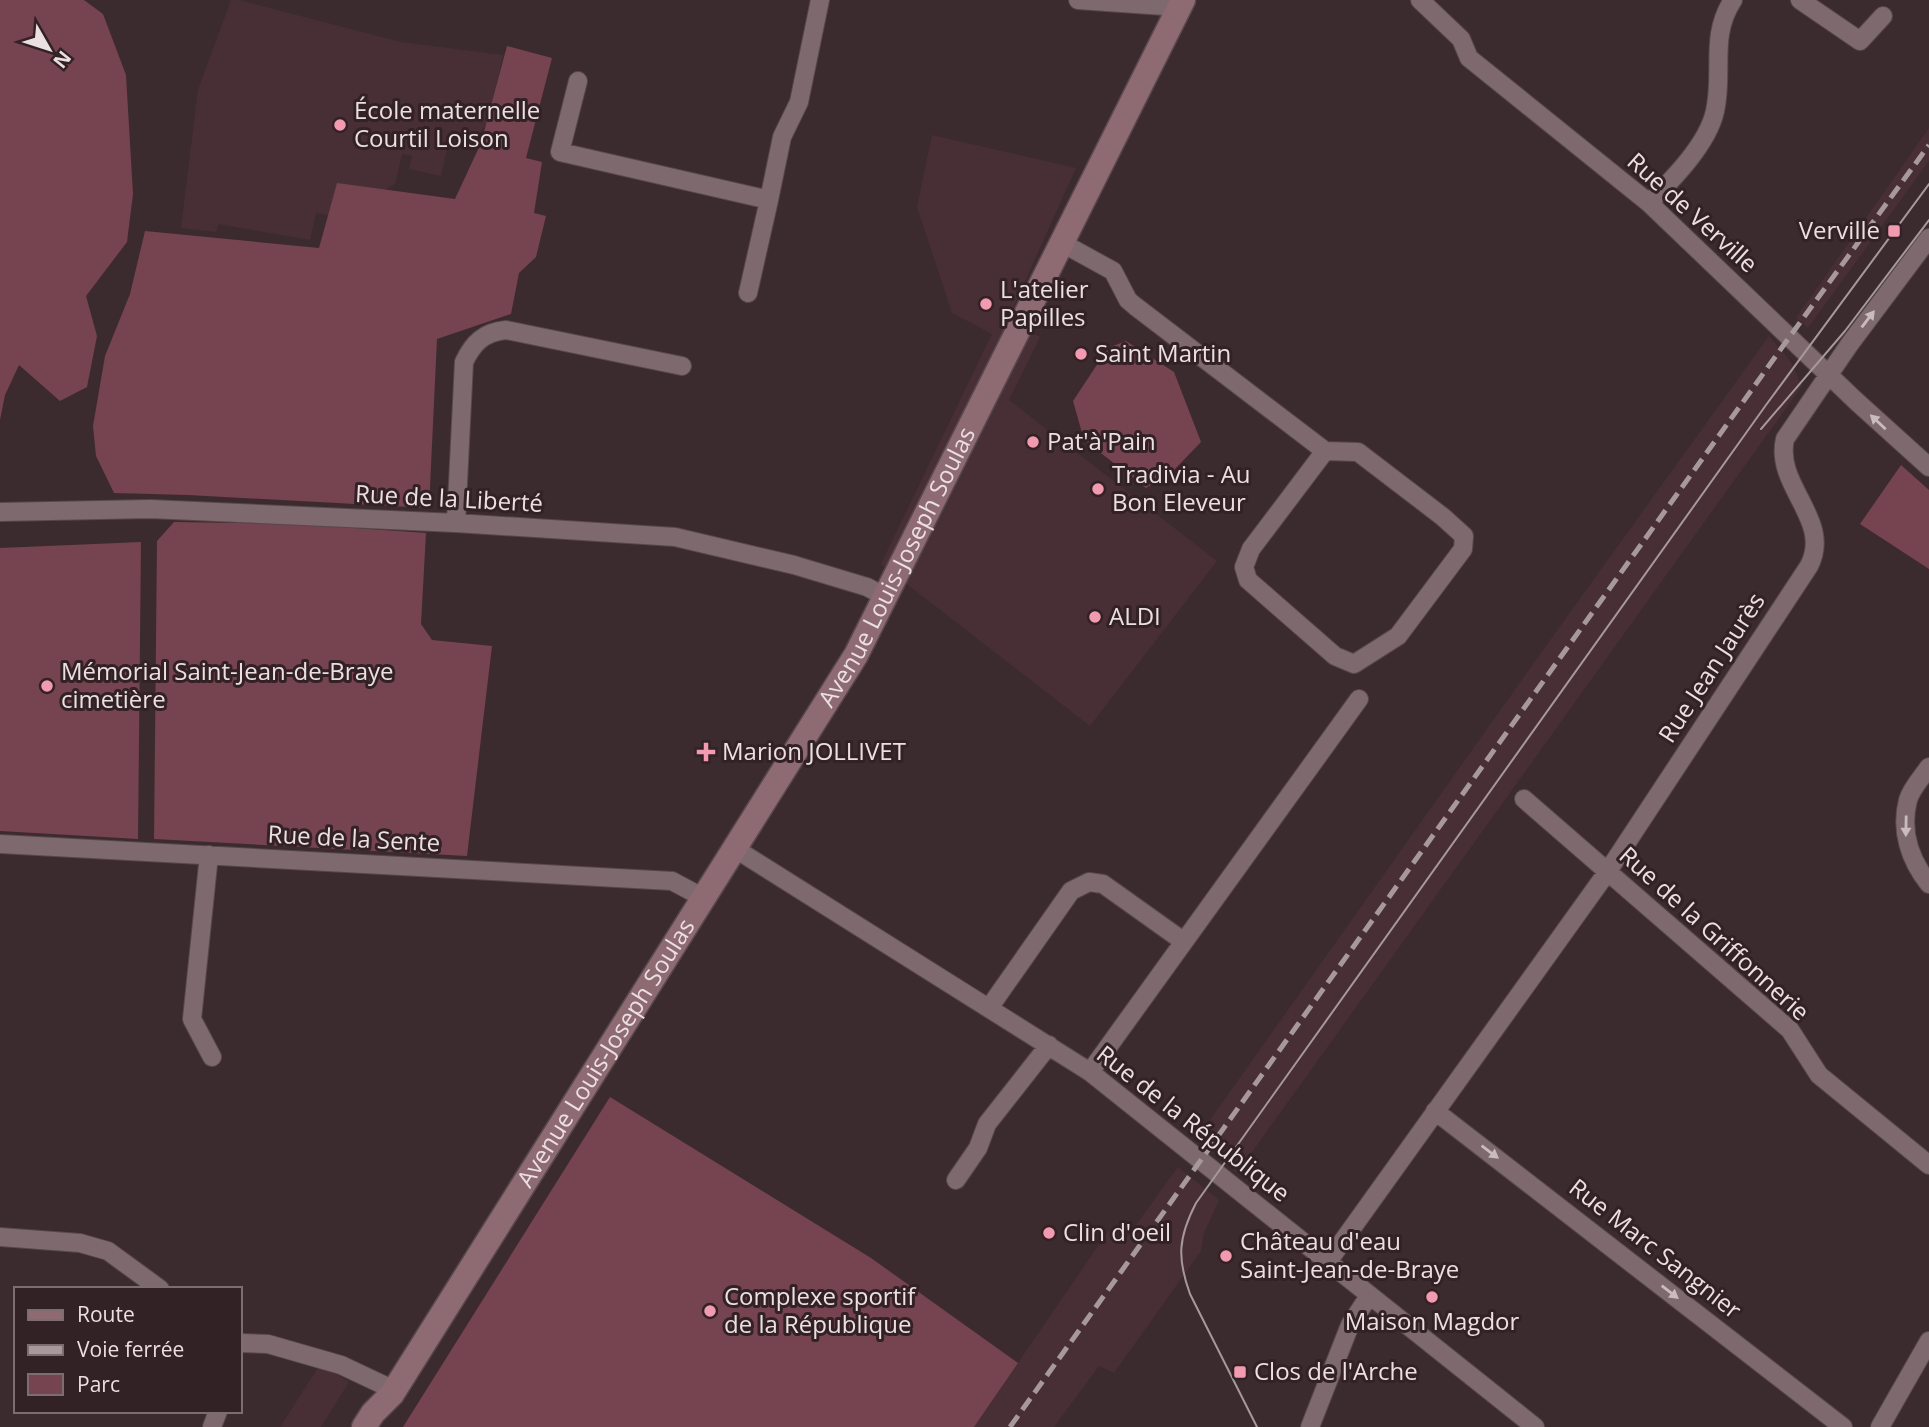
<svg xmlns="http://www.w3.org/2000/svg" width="1929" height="1427" font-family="'Open Sans',sans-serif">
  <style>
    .built { fill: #482f35 }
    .green { fill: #764350 }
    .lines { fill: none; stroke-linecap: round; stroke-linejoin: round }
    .minor-casing { stroke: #57484c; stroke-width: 20 }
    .secondary-casing { stroke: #57484c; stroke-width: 27 }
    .minor { stroke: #7e6a6e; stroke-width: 18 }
    .secondary { stroke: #8e6a72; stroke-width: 24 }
    .tram { stroke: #a6989b; stroke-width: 2 }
    .rail { stroke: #a6989b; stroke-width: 5; stroke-dasharray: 14 7; stroke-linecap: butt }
    .oneway { fill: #cabcbe }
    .poi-dot { fill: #f29aaf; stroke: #322125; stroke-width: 2.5 }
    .labels { text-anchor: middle; stroke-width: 6; stroke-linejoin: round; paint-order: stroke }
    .poi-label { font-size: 24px; fill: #ebdfe1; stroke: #322125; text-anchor: start }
    .street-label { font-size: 24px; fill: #ebdfe1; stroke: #322125 }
  </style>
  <rect width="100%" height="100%" fill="#3c2b2e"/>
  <!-- built -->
  <path class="built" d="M231,0H239L401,42L503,55L490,119L477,136L451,130L441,176L409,169L412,156L402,154L395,184L338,217L316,213L310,240L218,224L216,232L181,228L198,90Z
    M1929,128V161L1808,328L1796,318Z
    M932,135L1076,168L1008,319L1040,337L1009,400L1217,561L1090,726L881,564L992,334L952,313L917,207Z
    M1769,336L1791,362L1802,386L1237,1173L1198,1137L1533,664Z
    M1178,1167L1219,1200L1204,1233L1201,1251L1114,1373L1099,1366L1054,1427H974L1109,1230L1125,1240Z
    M321,1363L349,1382L321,1427H280Z"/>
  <!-- green -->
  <path class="green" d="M0,0H84L103,14L126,75L133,194L127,242L86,296L97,336L87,387L60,401L19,365L5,395L0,420Z
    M507,46L552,58L526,158L542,162L534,213L546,216L536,257L519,273L511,314L437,339L429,508L188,495L114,493L96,456L93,426L105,356L130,294L145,231L319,248L337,183L455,199L481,143Z
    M1126,341L1174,372L1201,442L1173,471L1146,488L1084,440L1073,401L1108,348Z
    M1901,465L1929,490V569L1860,524Z
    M174,522L299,524L426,533L421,624L432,640L492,646L467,856L154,839L157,541Z
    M141,542L138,839L0,831V548Z
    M610,1097L871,1258L1018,1363L974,1427H403Z"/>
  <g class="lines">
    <defs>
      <path id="minor" d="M1078,0L1179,7
        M1420,0L1461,39L1469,58L1649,203L1856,401L1929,467
        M1800,0L1860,41L1883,16
        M578,81L560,152L769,200L782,137L799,102L820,0
        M1649,203C1672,180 1708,144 1715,111C1724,72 1709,36 1733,0
        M1062,243L1113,271L1128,300L1135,306L1325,451L1358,452L1443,517L1464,536L1463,549L1398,636L1354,664L1335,656L1248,580L1244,567L1251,549L1325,451
        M748,293L769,200
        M0,512L150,509L456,523L675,537L794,565L867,587L886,597
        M456,523L464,362C473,343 484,332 506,330L682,366
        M1929,767C1922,777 1911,789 1908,800C1900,831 1910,860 1929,884
        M1524,799L1790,1030L1819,1075L1929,1165
        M0,844L672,881L702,897
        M734,848L1090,1072L1535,1427
        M209,855L192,1019L212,1057
        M989,1008L1071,891L1089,882L1103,884L1183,941
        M1090,1072L1359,699
        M1435,1111L1843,1427
        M956,1180L978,1148L987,1124L1049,1045
        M0,1237L80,1243L108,1251L160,1289
        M1327,1263L1608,871L1809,566C1833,520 1774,486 1785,439L1849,345L1929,238
        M240,1343L268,1344L341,1365L394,1390
        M212,1427L218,1411
        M1310,1427L1350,1325L1369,1296
        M1880,1427L1929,1341"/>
      <g id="secondary">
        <path id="s1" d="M364,1427L373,1413L392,1394L856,655L1183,0"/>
      </g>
    </defs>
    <!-- minor casing -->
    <use href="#minor" class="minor-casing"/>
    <!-- secondary casing -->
    <use href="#secondary" class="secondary-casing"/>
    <!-- minor -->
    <use href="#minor" class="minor"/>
    <!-- secondary -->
    <use href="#secondary" class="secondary"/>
    <!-- tram -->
    <path class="tram" d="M1761,429L1845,331L1929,220
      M1257,1427L1190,1294C1177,1258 1178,1238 1196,1203L1766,405L1929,184"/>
    <!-- rail -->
    <path class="rail" d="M1010,1427L1783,346L1929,145"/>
  </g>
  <!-- one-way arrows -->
  <defs><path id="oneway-solid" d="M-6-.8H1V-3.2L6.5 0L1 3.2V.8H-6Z" transform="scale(1.75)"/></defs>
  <g class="oneway">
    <use href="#oneway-solid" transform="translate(1868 319) rotate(-53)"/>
    <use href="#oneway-solid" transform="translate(1878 422) rotate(-137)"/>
    <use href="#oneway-solid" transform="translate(1906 826) rotate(91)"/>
    <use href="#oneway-solid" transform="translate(1490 1152) rotate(37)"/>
    <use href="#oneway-solid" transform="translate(1670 1292) rotate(38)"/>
  </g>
  <!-- markers -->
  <g class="poi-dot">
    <circle cx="340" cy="125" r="7"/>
    <rect x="1887" y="224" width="14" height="14" rx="3.5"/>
    <circle cx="986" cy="304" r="7"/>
    <circle cx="1081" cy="354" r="7"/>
    <circle cx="1033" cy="442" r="7"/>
    <circle cx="1098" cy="489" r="7"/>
    <circle cx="1095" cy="617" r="7"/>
    <circle cx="47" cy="686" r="7"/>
    <path d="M702.5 741.5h7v7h7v7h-7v7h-7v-7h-7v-7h7z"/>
    <circle cx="1049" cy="1233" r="7"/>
    <circle cx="1226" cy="1256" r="7"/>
    <circle cx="1432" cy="1297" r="7"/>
    <circle cx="710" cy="1311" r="7"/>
    <rect x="1233" y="1365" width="14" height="14" rx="3.5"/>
  </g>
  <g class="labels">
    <!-- poi labels -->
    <g class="poi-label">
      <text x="354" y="119">École maternelle<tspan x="354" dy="28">Courtil Loison</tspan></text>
      <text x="1880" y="239" text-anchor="end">Verville</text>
      <text x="1000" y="298">L'atelier<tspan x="1000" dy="28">Papilles</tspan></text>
      <text x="1095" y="362">Saint Martin</text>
      <text x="1047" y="450">Pat'à'Pain</text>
      <text x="1112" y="483">Tradivia - Au<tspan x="1112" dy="28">Bon Eleveur</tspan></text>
      <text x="1109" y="625">ALDI</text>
      <text x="61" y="680">Mémorial Saint-Jean-de-Braye<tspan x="61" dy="28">cimetière</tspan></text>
      <text x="722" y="760">Marion JOLLIVET</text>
      <text x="1063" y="1241">Clin d'oeil</text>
      <text x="1240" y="1250">Château d'eau<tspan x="1240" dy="28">Saint-Jean-de-Braye</tspan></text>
      <text x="724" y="1305">Complexe sportif<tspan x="724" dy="28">de la République</tspan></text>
      <text x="1432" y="1330" text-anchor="middle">Maison Magdor</text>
      <text x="1254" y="1380">Clos de l'Arche</text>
    </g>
    <!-- street labels -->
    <g class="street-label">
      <text transform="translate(1692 213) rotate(42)" y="8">Rue de Verville</text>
      <text transform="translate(449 499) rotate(3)" y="8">Rue de la Liberté</text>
      <text dy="8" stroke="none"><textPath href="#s1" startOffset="1013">Avenue Louis-Joseph Soulas</textPath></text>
      <text transform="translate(1712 668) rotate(-57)" y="8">Rue Jean Jaurès</text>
      <text transform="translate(354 839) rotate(3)" y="8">Rue de la Sente</text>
      <text transform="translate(1714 934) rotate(42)" y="8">Rue de la Griffonnerie</text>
      <text dy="8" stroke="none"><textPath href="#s1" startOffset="446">Avenue Louis-Joseph Soulas</textPath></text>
      <text transform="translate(1193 1124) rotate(38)" y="8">Rue de la République</text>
      <text transform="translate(1655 1249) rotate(38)" y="8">Rue Marc Sangnier</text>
    </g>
  </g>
  <!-- legend -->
  <rect x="14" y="1287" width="228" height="126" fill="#322125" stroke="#7c6d70" stroke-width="2"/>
  <rect x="28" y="1310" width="35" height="10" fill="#8e6a72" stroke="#7c6d70" stroke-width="2"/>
  <text x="77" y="1322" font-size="21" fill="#ebdfe1">Route</text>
  <rect x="28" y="1345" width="35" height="10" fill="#a6989b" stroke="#7c6d70" stroke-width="2"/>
  <text x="77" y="1357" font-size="21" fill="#ebdfe1">Voie ferrée</text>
  <rect x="28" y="1374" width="35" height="21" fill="#764350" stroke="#7c6d70" stroke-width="2"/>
  <text x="77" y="1392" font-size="21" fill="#ebdfe1">Parc</text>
  <!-- north arrow -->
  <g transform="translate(49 49) rotate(129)" stroke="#322125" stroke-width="5" paint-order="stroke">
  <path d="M0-5L12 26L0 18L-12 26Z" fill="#ebdfe1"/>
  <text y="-10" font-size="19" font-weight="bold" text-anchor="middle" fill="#ebdfe1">N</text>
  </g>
</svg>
